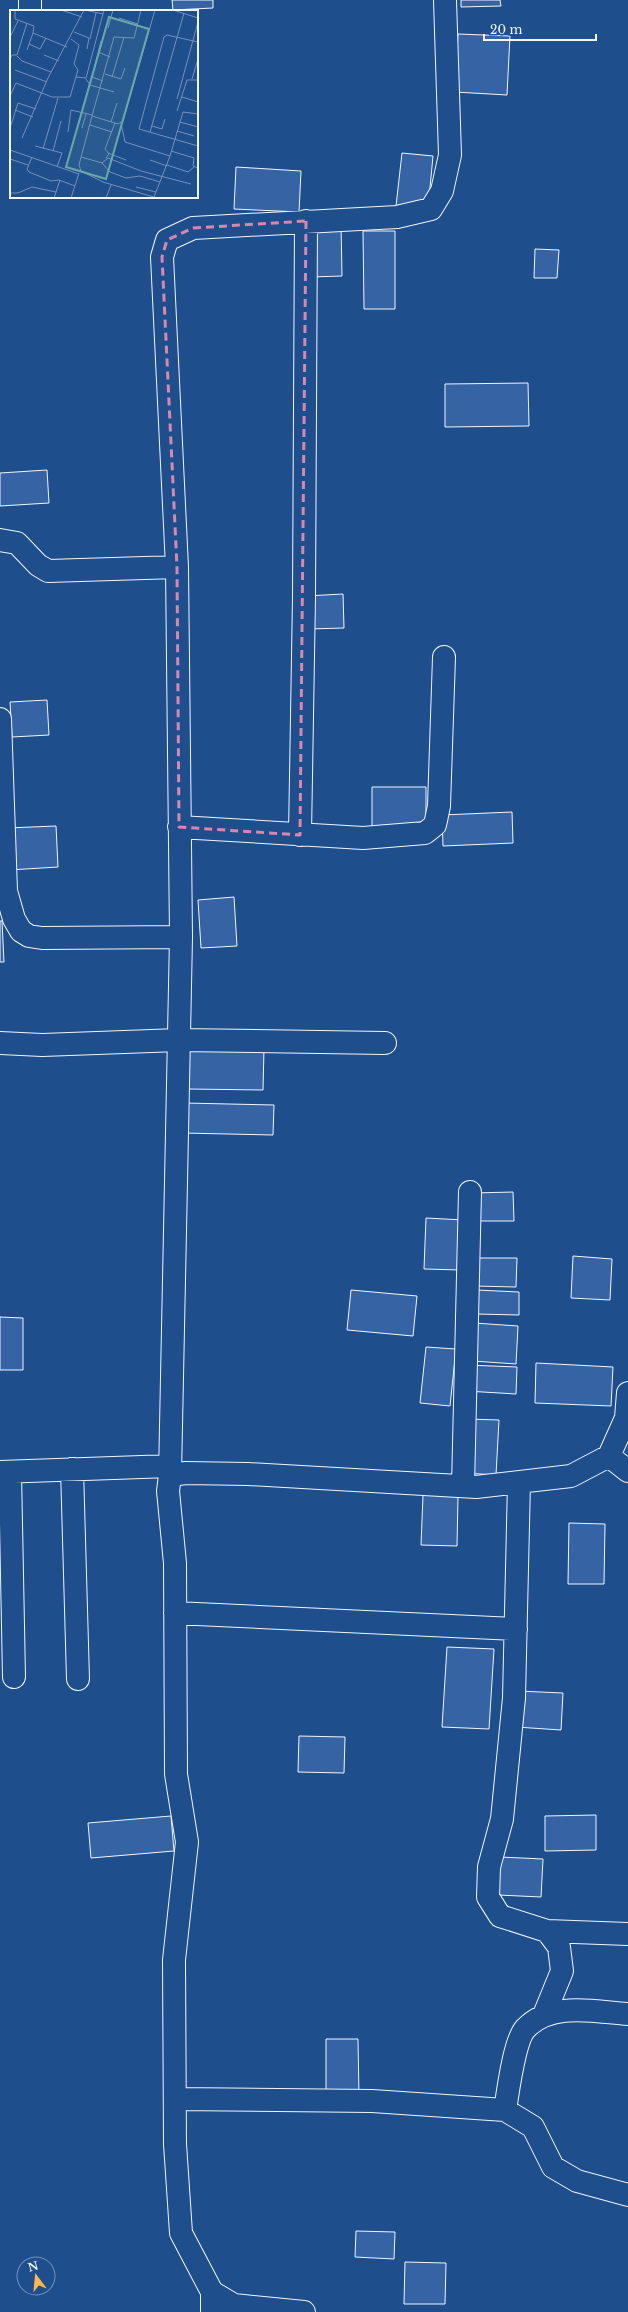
<svg xmlns="http://www.w3.org/2000/svg" width="628" height="2312" font-family="'Libre Baskerville',serif">
  <style>
    .building { fill: #3563a3; stroke: #f2f6ff }
    .lines { fill: none; stroke-linecap: round; stroke-linejoin: round }
    .minor-casing { stroke: #f2f6ff; stroke-width: 24 }
    .minor { stroke: #1f4e8c; stroke-width: 22 }
    .marked { fill: none; stroke: #da87ad; stroke-width: 3; stroke-dasharray: 8 5; stroke-linejoin: round }
    .inset-road { fill: none; stroke: #7391ba; stroke-width: 1 }
    .view { fill: #6aa9a8; fill-opacity: 0.15; stroke: #6aa9a8; stroke-width: 2 }
    .inset-edge { fill: none; stroke: #f2f6ff; stroke-width: 2 }
  </style>
  <rect width="100%" height="100%" fill="#1f4e8c"/>
  <!-- building -->
  <path class="building" d="M172,0H213V8L173,10Z
    M461,0H500L501,6L461,7Z
    M458,34L510,36L507,95L455,92Z
    M402,153L433,156L428,209L396,206Z
    M236,167L301,171L299,212L234,209Z
    M341,224L342,276L310,277V225Z
    M363,231H395V309H364Z
    M535,249L559,250L557,278H534Z
    M528,383L529,426L445,427V384Z
    M47,470L49,503L0,506V473Z
    M343,594L344,628L308,629L306,596Z
    M47,700L49,735L12,737L10,702Z
    M372,787H426V827H372Z
    M512,812L513,843L443,846L442,815Z
    M56,826L58,867L9,870L7,828Z
    M234,897L237,946L201,948L198,900Z
    M0,921H2L4,962H0Z
    M189,1046L264,1048L263,1090L188,1089Z
    M184,1103L274,1105L273,1135L182,1133Z
    M513,1192L514,1221H473L472,1193Z
    M426,1218L464,1220L461,1270L424,1269Z
    M573,1256L612,1259L610,1300L571,1298Z
    M475,1258H517L516,1287L474,1286Z
    M351,1290L417,1296L413,1336L347,1330Z
    M477,1290L519,1292V1315L476,1314Z
    M0,1317L23,1318V1370H0Z
    M474,1323L518,1326L516,1364L472,1361Z
    M426,1347L456,1349L450,1406L420,1403Z
    M536,1363L613,1367L611,1406L535,1403Z
    M467,1365L517,1367L516,1394L466,1391Z
    M467,1419L499,1420L496,1475L464,1473Z
    M423,1495L458,1496L457,1546L421,1545Z
    M569,1523L605,1524L604,1584H568Z
    M447,1647L494,1649L489,1729L442,1727Z
    M518,1691L563,1693L561,1730L516,1727Z
    M299,1736L345,1737L344,1773L298,1772Z
    M596,1815V1850L545,1851V1816Z
    M171,1816L174,1851L91,1858L88,1823Z
    M500,1857L543,1859L541,1897L498,1895Z
    M326,2039H358L359,2096L326,2097Z
    M356,2231L395,2232L394,2259L355,2257Z
    M405,2262L446,2263L445,2304H404Z"/>
  <g class="lines">
    <defs>
      <path id="minor" d="M30,0V11
        M0,540L17,543L38,565L48,571L177,567
        M0,719L6,891L14,919L21,931L29,936L42,938L181,937
        M179,827L363,838L425,833L435,825L439,806L444,657
        M300,835L304,597L306,221
        M0,1043L42,1045L179,1040L385,1043
        M609,1456L628,1471
        M72,1469L78,1679
        M0,1472L170,1466
        M10,1472L14,1677
        M170,1475L181,937L177,567L162,257L167,240L193,228L397,217L431,209L442,191L450,155L445,0
        M519,1482L514,1698L502,1819L489,1867L488,1897L500,1916L547,1931L559,1947L562,1971L544,2015
        M463,1486L470,1192
        M175,1613L516,1629
        M547,1931L628,1934
        M175,2099L372,2101L505,2110L533,2127L553,2167L577,2181L628,2195
        M505,2110C508,2092 514,2042 525,2029C551,2001 595,2012 628,2014
        M212,2312V2292
        M304,2312L234,2305L212,2292L181,2233L175,2144L174,1960L187,1842L176,1774L175,1563L168,1491L170,1475L186,1473L248,1474L476,1487L571,1476L609,1456L626,1418L628,1393"/>
    </defs>
    <!-- minor casing -->
    <use href="#minor" class="minor-casing"/>
    <!-- minor -->
    <use href="#minor" class="minor"/>
  </g>
  <!-- marked area -->
  <path class="marked" d="M306,221L300,835L179,827L177,567L162,257L167,240L193,228Z"/>
  <!-- overview -->
  <g transform="translate(10 10)">
    <rect width="188" height="188" fill="#1f4e8c"/>
    <path class="inset-road" d="M5,0V9L24,16L23,23L57,37M51,0L72,7M75,0L93,4M145,0L113,111L108,114L82,106L69,155L71,161L93,172L147,188M163,0L188,8M109,8L128,14M98,18L103,0M64,22L79,28L77,39M0,27L8,11M80,29L86,3M91,31L82,67L93,71M188,32L157,25L154,27L129,119L188,136M19,34L30,39L36,28M17,40L23,23M88,42L100,47M34,45L49,51M7,46L12,51L41,62M0,49L2,45H7L17,13M5,60L37,72M95,64L111,69L115,58M66,67L76,68L94,0M102,67L114,27M76,69L80,75L104,82M182,69L188,49M0,86L6,73L42,87H60L68,60L64,54L69,35L61,29M172,87L188,92M167,89L188,12M5,100L23,107M167,101L177,70H188M82,106L104,27L124,28L131,0M101,112L107,93M170,112L188,117M111,113L115,132L160,146L144,187M80,115L102,122M68,116L72,103M142,116L152,119L155,109M0,118L8,93L26,99M72,118L76,104M167,121L184,126M58,122L61,100L82,105M140,122L174,3M12,128L38,68L74,0M25,136L52,143L47,157M33,139L48,88M0,140L69,164M43,141L51,111M161,141L184,148L183,156L188,158M98,143L116,150M160,146L173,102L188,104M22,147L17,159L19,162L41,171L49,170L65,176M71,147L92,153L100,162L116,168L130,166L150,172M96,148L99,144L95,139L105,113M0,149L18,155M140,150L157,156M92,153L98,148L131,161L181,174M157,155L178,162L184,157M126,177L146,182M0,183H8L22,177L46,182M44,188L50,170M61,188L69,163M96,188L101,175"/>
    <path class="view" d="M99,7L139,19L96,169L56,157Z"/>
    <rect width="188" height="188" class="inset-edge"/>
  </g>
  <!-- north arrow -->
  <g transform="translate(36 2276) rotate(344)"><circle r="19" fill="#1f4e8c" stroke="#7391ba"/>
  <path d="M0-3L7 15L0 10L-7 15Z" fill="#ffb74d"/>
  <text y="-6" font-size="11" font-weight="bold" text-anchor="middle" fill="#f2f6ff">N</text>
  </g>
  <!-- scale -->
  <path d="M484 34v6h112v-6" fill="none" stroke="#f2f6ff" stroke-width="2"/>
  <text x="490" y="34" font-size="12" fill="#f2f6ff" stroke="#1f4e8c" stroke-width="3" paint-order="stroke">20 m</text>
</svg>
